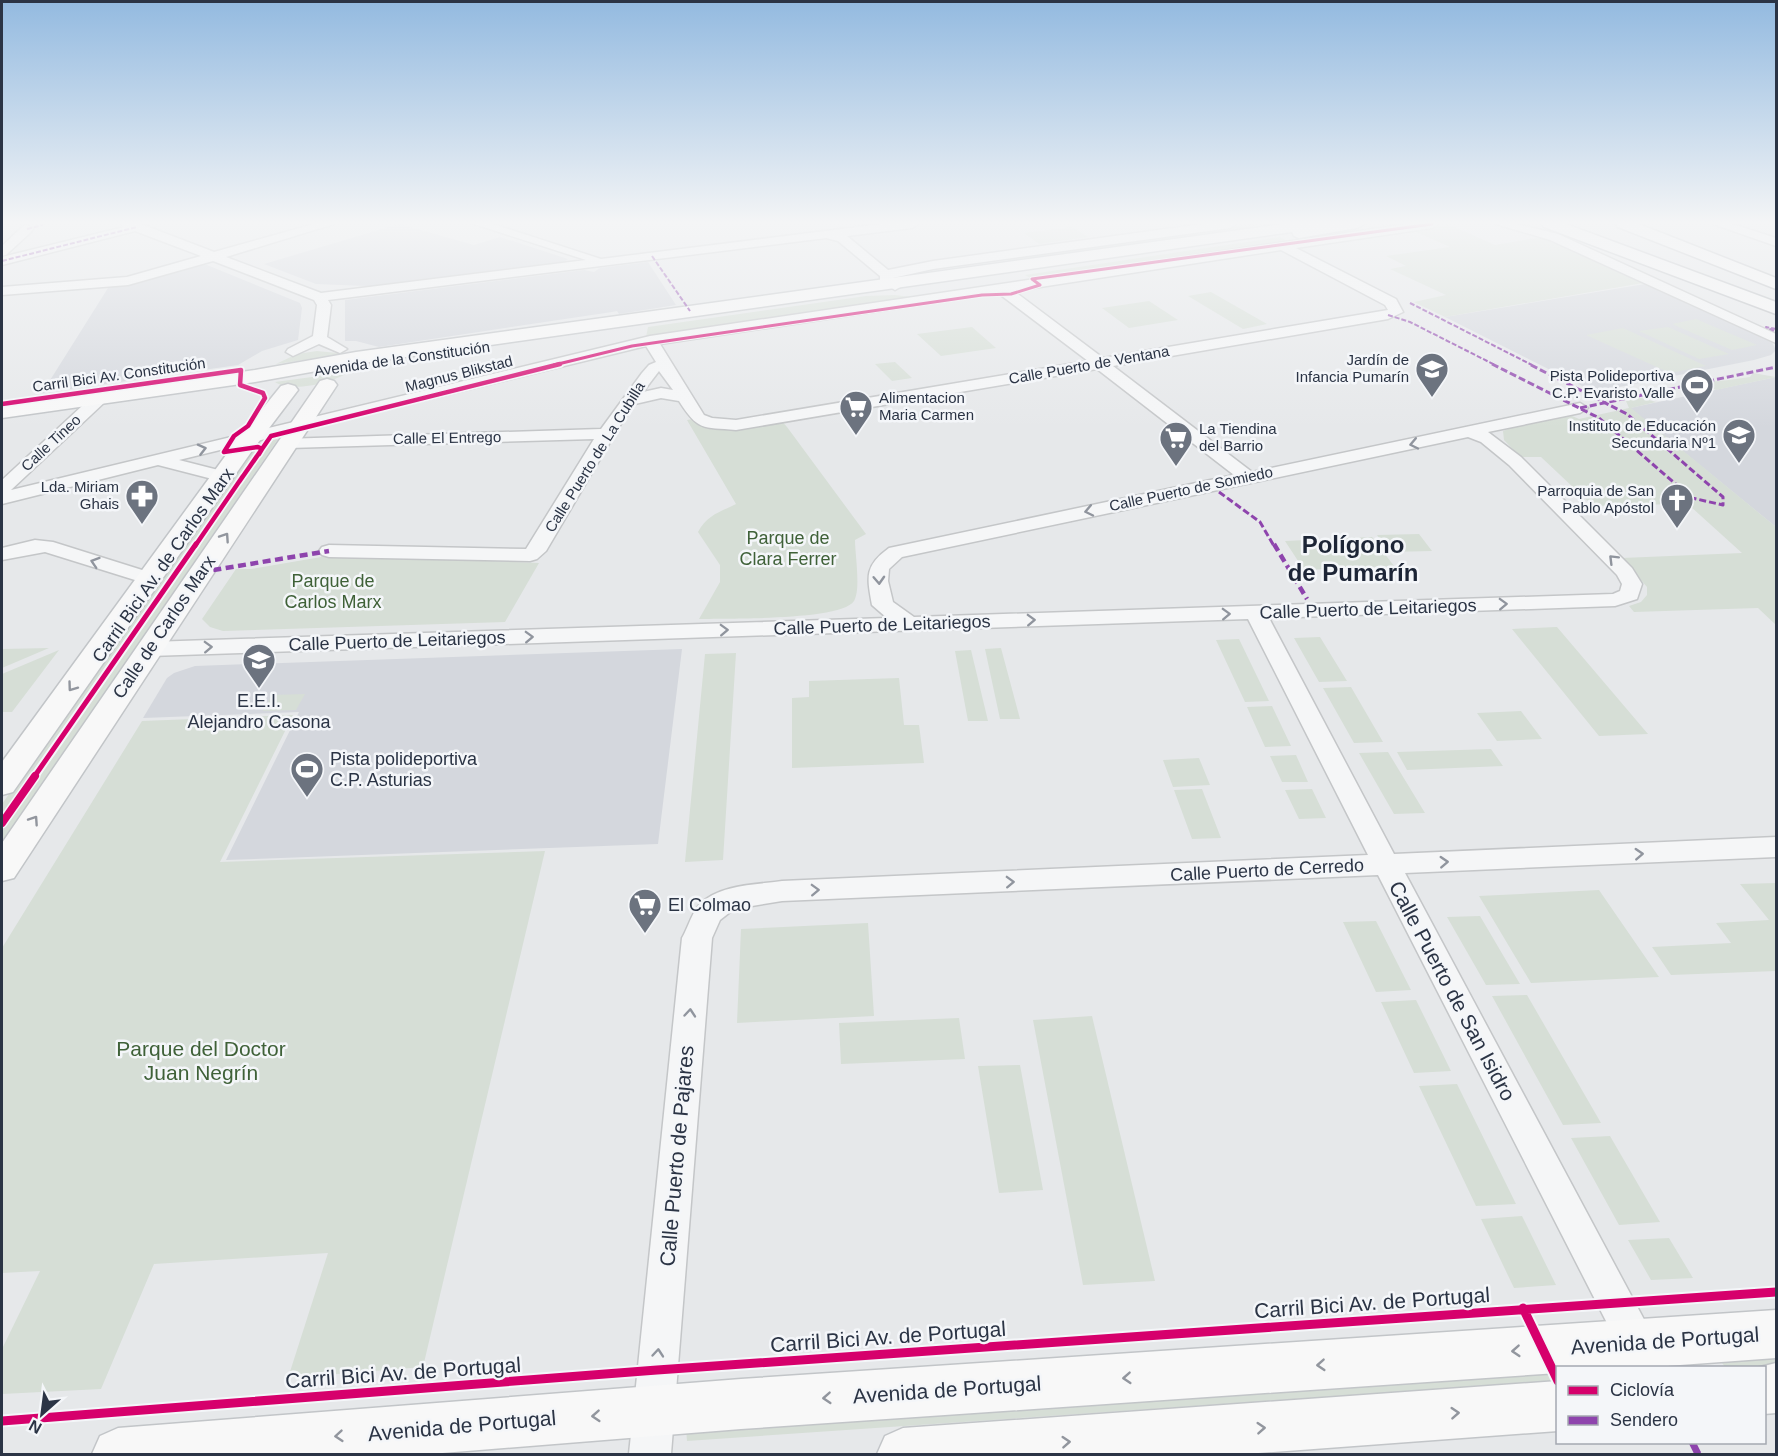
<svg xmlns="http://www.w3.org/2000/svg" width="1778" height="1456" font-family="Helvetica,sans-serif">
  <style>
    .built { fill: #d4d7dd }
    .green { fill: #d6ded6 }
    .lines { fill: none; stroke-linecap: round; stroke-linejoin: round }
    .minor-casing { stroke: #c4c6c8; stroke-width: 3 }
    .major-casing { stroke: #c2c5c8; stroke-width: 3 }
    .highway-casing { stroke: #b8bbbf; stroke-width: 3 }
    .minor { fill: #f5f6f7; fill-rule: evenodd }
    .major { fill: #f8f8f8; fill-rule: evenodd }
    .highway { fill: #f8f8f8; fill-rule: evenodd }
    .quiet-far3 { stroke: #8e44ad; stroke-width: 2; stroke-dasharray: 5 2; stroke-linecap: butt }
    .quiet-far2 { stroke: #8e44ad; stroke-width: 3; stroke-dasharray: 7 3; stroke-linecap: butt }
    .quiet-far1 { stroke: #8e44ad; stroke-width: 4.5; stroke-dasharray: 8 4.5; stroke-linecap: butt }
    .quiet { stroke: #8e44ad; stroke-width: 7; stroke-dasharray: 14 7; stroke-linecap: butt }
    .cycleway-far4-casing { stroke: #f4f6f9; stroke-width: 5 }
    .cycleway-far3-casing { stroke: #f4f6f9; stroke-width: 8 }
    .cycleway-far2-casing { stroke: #f4f6f9; stroke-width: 9 }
    .cycleway-far1-casing { stroke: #f4f6f9; stroke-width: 11 }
    .cycleway-casing { stroke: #f4f6f9; stroke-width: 13 }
    .cycleway-far4 { stroke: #d6006c; stroke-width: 3 }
    .cycleway-far3 { stroke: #d6006c; stroke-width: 4.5 }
    .cycleway-far2 { stroke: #d6006c; stroke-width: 5 }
    .cycleway-far1 { stroke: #d6006c; stroke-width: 8 }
    .cycleway { stroke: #d6006c; stroke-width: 9 }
    .oneway { stroke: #90959e }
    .oneway2 { stroke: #92969e }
    .labels { text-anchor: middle; stroke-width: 5; stroke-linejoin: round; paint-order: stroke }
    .far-street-label { font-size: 15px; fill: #2b3445; stroke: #f4f6f9 }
    .far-poi-label { font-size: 15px; fill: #2b3445; stroke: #f4f6f9; text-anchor: end }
    .park-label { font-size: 18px; fill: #3f6138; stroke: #f4f6f9 }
    .street-label { font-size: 18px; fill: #2b3445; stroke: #f4f6f9 }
    .poi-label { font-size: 18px; fill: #2b3445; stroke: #f4f6f9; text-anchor: start }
    .near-street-label { font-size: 21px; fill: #2b3445; stroke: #f4f6f9 }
    .near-park-label { font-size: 21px; fill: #3f6138; stroke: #f4f6f9 }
    .district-label { font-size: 24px; font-weight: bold; fill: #1d2536; stroke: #f4f6f9 }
  </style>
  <rect width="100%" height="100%" fill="#e6e8ea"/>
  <!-- built -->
  <path class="built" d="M399,224L474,245L500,237L568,259L562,264L366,288V286L316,284L264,264Z
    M648,262L676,305L619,314L617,311L612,312L379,347L356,341H345V300L584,270L594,272L600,268Z
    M200,265H207L300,303L302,308L298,340L262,351L238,365L42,393L108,288L133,284Z
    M1645,284L1761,336L1772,342L1776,350L1771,355L1754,360L1594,392L1445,317Z
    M1776,377V527L1630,408Z
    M682,649L658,844L226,860L299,712L143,718L167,678L174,673L195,666Z"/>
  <!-- green -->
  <path class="green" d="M1251,224L1263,229L1012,264L1006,259Z
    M1450,225L1495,245L1542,237L1643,283L1445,317L1414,302L1446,295L1390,269L1406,266L1386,256L1450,247L1412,230Z
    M1072,227L1088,237L1039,244L1024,233Z
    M1280,237L1291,243L1032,279L1025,275Z
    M1211,292L1267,324L1243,329L1188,296Z
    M895,295L911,297L646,337L648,327L866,296Z
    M1149,301L1178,320L1129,328L1102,308Z
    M1696,319L1757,345L1732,350L1672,324Z
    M972,327L996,348L941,356L917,334Z
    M1668,327L1729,354L1699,359L1639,331Z
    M1623,328L1706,366L1670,373L1586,335Z
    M317,351L348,354L276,364L297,354Z
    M895,362L912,378L892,381L875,364Z
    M349,372C332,383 292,393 275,382Z
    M1753,373L1776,377L1716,390L1708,386V382C1723,381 1735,379 1750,377Z
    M1641,398L1656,402L1631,408L1776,527V625L1758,608L1634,612L1629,606L1641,602L1647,595V587L1622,558L1742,553L1690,506L1677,504L1593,506L1541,457H1520L1504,440L1503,431L1511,428L1570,415L1579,419L1629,408L1626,401Z
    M698,418L709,423L779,418L787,427L866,534L855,540C855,554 861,590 854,601C841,621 726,618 699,619L720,582V565L698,532C707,515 720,512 736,504L687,420Z
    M278,439L2,844V804L258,444Z
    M1419,534L1432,551L1389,552L1377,535Z
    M1372,537L1394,566L1304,570L1285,541Z
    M333,555L539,563L505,622L223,631L210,627L202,619L236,569H251Z
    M1556,627H1557L1648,734L1599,736L1512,629Z
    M1320,637L1347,681L1319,682L1294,638Z
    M1239,639L1269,701L1245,702L1216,640Z
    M49,648L2,668V649Z
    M1001,648L1020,719H1000L985,649Z
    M59,650L12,712H2V674Z
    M971,650L988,721H968L955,651Z
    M736,653L723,860L685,862L705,654Z
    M899,678L904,725H919L924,763L792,768V698L809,697V681Z
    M1351,687L1383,742L1354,743L1323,688Z
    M305,694L296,710L263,711L272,695Z
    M1272,706L1291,746L1265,747L1247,707Z
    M1521,711L1542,739L1497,741L1477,713Z
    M293,715L220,862L545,851L423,1367L288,1378L328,1253L154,1264L101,1389L2,1394V1349L40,1271L2,1273V948L142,721Z
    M1491,749L1503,766L1407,770L1397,752Z
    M1388,752L1425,813L1394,814L1359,753Z
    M1296,755L1308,782H1282L1270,756Z
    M1199,758L1210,785L1173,787L1163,760Z
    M1202,789L1221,838L1192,839L1174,790Z
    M1312,789L1326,818L1299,819L1285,790Z
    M1776,883V971L1671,975L1652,947L1731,943L1716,923L1769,920L1740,884Z
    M1599,890L1659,977L1531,983L1479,896Z
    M1480,916L1520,984L1486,985L1447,917Z
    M1376,921L1411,990L1376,992L1343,922Z
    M868,923L874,1016L737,1023L741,929Z
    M1527,995L1601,1123L1563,1125L1492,996Z
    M1416,1000L1451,1071L1414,1073L1381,1002Z
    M1092,1016L1155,1281L1083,1285L1033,1020Z
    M959,1018L965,1059L841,1064L839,1023Z
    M1020,1065L1043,1190L999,1193L978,1066Z
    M1457,1084L1516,1204L1476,1206L1419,1086Z
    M1610,1136L1660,1222L1619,1225L1571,1138Z
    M1522,1216L1556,1285L1514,1288L1481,1219Z
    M1669,1238L1693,1278L1651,1280L1628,1240Z
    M1776,1353V1366L1725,1367L1718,1357Z
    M1557,1370V1381L687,1441L686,1428Z"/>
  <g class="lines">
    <defs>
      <path id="minor" d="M122,224H141L214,252L314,224H334L226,257L321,293L586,260L474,224H493L601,259L881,224H918L912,228L847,236L888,270L933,261L1202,224H1236L1230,228L933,269L893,278L902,286L895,290L880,281V276L838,241L826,238L328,300L331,305L327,337L347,349L340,353L319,344L293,356L286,352L288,349L313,336L317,305L314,300L213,261L128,285L2,295V287L127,277L201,256L135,231L2,265V257L124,227Z
        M1406,224H1438L1432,228L1296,248L1396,299L1403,312L1388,319L1113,366L1252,472L1580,403L1588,408L1580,413L1488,432L1521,457L1632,568L1642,584L1637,599L1615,606L1269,618L1394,854L1776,837V857L1405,873L1670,1368H1630L1378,875L782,901L734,909L720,920L712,938L671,1454H629L682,938C688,928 692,912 700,904C721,884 755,885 782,881L1368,855L1248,619L150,656L142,654L139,649L142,644L150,642L887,618L872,605C867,577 864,566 889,548L1234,475L1097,369L736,430C702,427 698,431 679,401L661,398L635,404L619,427L546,551L537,559L530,561L329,557L322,555L319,551L322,547L329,545L526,549L594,439L289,448L283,447L280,443L283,439L601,429L642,373L649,365L656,362L646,346L179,460L230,473L233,477L230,481L224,482L158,465L2,504V480L95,394L101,392L109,397L107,400L11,490L650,336ZM1281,250L1385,305L1388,310L1103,358L1014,291ZM998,293L1088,361L736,420L712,418L704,415L660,344ZM659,371L673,390L661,388L643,392ZM1468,437L1481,442L1509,465L1617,575L1622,584L1620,591L1613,594L914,617L893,602L888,581L889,569L902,557Z
        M1496,224H1517L1558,234L1776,334V343L1550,240Z
        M1713,224H1732L1776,238V246Z
        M27,225L33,229L31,232L6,255L2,256V246L23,226Z
        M35,540L53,542L158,575L161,579L158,583L151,585L45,552L2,560V548Z"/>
      <path id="major" d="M1283,224H1364L1357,228L1299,238L1294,236L1292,232L356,364L255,382L2,418V406L255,370L356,352Z
        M327,379L334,381L337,385L14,878L2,881V843L320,381Z
        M288,384L295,386L298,390L254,448L13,792L2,795V762L237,440L281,386Z
        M1776,1310V1358L1639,1368H1558V1373L741,1429L430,1454H92L100,1436L118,1428L741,1379Z
        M1776,1363V1413L1764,1414V1368H1756Z
        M1558,1381V1431L1245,1454H877L885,1436L903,1428Z"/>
      <path id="highway" d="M1542,224H1566L1776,302V314L1544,227Z
        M1616,224H1639L1776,278V289L1618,227Z"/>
    </defs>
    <!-- minor casing -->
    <use href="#minor" class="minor-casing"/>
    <!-- major casing -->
    <use href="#major" class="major-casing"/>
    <!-- highway casing -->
    <use href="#highway" class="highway-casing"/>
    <!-- minor -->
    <use href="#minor" class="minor"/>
    <!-- major -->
    <use href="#major" class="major"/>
    <!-- highway -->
    <use href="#highway" class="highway"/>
    <!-- quiet-far3 -->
    <path class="quiet-far3" d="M27,229L43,225
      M652,256L690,311
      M2,261L137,227
      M1410,303L1532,365
      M1388,315L1410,322L1495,365
      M1776,329L1766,327L1776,332"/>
    <!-- quiet-far2 -->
    <path class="quiet-far2" d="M1492,364L1599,418L1692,498L1723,505V497L1627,414L1529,364
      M1580,408L1776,367
      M1219,492L1260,522L1274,546"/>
    <!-- quiet-far1 -->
    <path class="quiet-far1" d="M1274,544L1307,599
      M201,572L329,551"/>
    <!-- quiet -->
    <path class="quiet" d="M1692,1442L1698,1454"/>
    <defs>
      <path id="cycleway-far4" d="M554,365L632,346L982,295L1011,294L1040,285L1032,279L1432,224"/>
      <path id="cycleway-far3" d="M2,404L241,370L240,385L263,393L265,398L248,426L234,436L224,452L258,447L262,449L259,454
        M239,482L271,436L560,364
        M195,546L243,476"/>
      <path id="cycleway-far2" d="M34,777L196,544"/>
      <path id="cycleway-far1" d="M2,823L35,776"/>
      <path id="cycleway" d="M1523,1308L1558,1381
        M2,1421L657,1370L1776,1292"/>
    </defs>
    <!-- cycleway-far4 casing -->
    <use href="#cycleway-far4" class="cycleway-far4-casing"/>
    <!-- cycleway-far3 casing -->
    <use href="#cycleway-far3" class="cycleway-far3-casing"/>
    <!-- cycleway-far2 casing -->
    <use href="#cycleway-far2" class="cycleway-far2-casing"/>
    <!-- cycleway-far1 casing -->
    <use href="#cycleway-far1" class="cycleway-far1-casing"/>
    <!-- cycleway casing -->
    <use href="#cycleway" class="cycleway-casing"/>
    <!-- cycleway-far4 -->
    <use href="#cycleway-far4" class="cycleway-far4"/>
    <!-- cycleway-far3 -->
    <use href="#cycleway-far3" class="cycleway-far3"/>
    <!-- cycleway-far2 -->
    <use href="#cycleway-far2" class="cycleway-far2"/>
    <!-- cycleway-far1 -->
    <use href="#cycleway-far1" class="cycleway-far1"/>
    <!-- cycleway -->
    <use href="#cycleway" class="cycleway"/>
  </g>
  <!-- one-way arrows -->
  <defs><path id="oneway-chevron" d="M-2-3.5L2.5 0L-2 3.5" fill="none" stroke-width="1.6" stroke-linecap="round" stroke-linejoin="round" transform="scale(1.5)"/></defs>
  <g class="oneway">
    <use href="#oneway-chevron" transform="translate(1414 444) rotate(168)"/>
    <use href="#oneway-chevron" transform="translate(202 449) rotate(-14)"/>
    <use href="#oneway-chevron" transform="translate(1089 511) rotate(168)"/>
    <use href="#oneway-chevron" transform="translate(1613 559) rotate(-135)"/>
    <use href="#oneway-chevron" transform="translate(95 562) rotate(-162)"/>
    <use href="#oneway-chevron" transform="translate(879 580) rotate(87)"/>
    <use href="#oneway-chevron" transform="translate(1503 604) rotate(-2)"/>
    <use href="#oneway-chevron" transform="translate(1226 614) rotate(-2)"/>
    <use href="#oneway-chevron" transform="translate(1031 620) rotate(-2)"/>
    <use href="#oneway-chevron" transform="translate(724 630) rotate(-2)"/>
    <use href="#oneway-chevron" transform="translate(529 637) rotate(-2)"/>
    <use href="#oneway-chevron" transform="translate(208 647) rotate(-2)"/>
    <use href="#oneway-chevron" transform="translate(1639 854) rotate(-3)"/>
    <use href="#oneway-chevron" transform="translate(1444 862) rotate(-3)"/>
    <use href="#oneway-chevron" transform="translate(1010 882) rotate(-2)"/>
    <use href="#oneway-chevron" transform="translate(815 890) rotate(-2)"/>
    <use href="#oneway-chevron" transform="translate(690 1013) rotate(-85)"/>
    <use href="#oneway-chevron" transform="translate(658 1353) rotate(-85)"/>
  </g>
  <g class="oneway2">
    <use href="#oneway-chevron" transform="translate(225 537) rotate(-56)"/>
    <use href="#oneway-chevron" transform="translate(72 687) rotate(126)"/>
    <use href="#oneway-chevron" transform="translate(34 820) rotate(-56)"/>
    <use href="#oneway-chevron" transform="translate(1516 1351) rotate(176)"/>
    <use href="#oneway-chevron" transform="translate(1321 1365) rotate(176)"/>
    <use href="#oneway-chevron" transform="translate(1127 1378) rotate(176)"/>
    <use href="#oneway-chevron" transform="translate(827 1398) rotate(176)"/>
    <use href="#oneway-chevron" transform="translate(1455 1413) rotate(-4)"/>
    <use href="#oneway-chevron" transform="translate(596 1416) rotate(176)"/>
    <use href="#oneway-chevron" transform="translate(1261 1428) rotate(-4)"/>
    <use href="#oneway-chevron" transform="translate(339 1436) rotate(175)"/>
    <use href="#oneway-chevron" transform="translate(1066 1442) rotate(-4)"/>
  </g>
  <!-- sky -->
  <linearGradient id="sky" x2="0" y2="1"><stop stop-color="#93bae0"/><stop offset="0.52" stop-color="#f4f5f6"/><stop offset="1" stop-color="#f4f5f6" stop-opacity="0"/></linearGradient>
  <rect width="1778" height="428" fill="url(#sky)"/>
  <!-- icons -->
  <defs>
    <symbol id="school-pin" viewBox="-11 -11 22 30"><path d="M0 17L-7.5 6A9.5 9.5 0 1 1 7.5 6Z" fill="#6c737f" stroke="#f4f6f9"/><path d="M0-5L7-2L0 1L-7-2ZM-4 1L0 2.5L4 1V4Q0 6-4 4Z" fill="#fff"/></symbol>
    <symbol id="stadium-pin" viewBox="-11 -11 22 30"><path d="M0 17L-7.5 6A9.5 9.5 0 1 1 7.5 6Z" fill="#6c737f" stroke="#f4f6f9"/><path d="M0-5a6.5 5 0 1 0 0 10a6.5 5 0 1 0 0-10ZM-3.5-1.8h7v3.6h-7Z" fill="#fff"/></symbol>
    <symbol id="supermarket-pin" viewBox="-11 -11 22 30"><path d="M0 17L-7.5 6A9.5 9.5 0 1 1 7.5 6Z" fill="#6c737f" stroke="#f4f6f9"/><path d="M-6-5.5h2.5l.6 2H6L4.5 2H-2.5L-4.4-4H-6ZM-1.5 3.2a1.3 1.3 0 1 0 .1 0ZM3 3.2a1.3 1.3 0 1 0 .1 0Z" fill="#fff"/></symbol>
    <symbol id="pharmacy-pin" viewBox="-11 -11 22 30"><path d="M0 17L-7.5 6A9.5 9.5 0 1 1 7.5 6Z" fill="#6c737f" stroke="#f4f6f9"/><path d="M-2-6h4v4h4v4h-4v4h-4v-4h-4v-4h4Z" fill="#fff"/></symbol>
    <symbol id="church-pin" viewBox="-11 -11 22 30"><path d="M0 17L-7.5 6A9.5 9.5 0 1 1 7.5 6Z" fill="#6c737f" stroke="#f4f6f9"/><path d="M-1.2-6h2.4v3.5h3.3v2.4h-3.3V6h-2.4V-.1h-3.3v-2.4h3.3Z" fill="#fff"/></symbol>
  </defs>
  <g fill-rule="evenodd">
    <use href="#school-pin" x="1413" y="350" width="38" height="52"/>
    <use href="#stadium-pin" x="1678" y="366" width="38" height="52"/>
    <use href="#supermarket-pin" x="837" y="388" width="38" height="52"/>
    <use href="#school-pin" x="1720" y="416" width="38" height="52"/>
    <use href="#supermarket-pin" x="1157" y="419" width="38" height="52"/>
    <use href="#pharmacy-pin" x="123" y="477" width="38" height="52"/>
    <use href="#church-pin" x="1658" y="481" width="38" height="52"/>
    <use href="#school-pin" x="240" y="641" width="38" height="52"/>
    <use href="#stadium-pin" x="288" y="750" width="38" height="52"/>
    <use href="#supermarket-pin" x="626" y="886" width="38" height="52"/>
  </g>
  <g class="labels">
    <!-- far-street labels -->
    <g class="far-street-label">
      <text transform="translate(402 359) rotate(-8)" y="5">Avenida de la Constitución</text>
      <text transform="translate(1089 365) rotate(-10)" y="5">Calle Puerto de Ventana</text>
      <text transform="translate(459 374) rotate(-14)" y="5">Magnus Blikstad</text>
      <text transform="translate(119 375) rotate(-8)" y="5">Carril Bici Av. Constitución</text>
      <text transform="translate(447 438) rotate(-1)" y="5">Calle El Entrego</text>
      <text transform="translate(51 443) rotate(-43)" y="5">Calle Tineo</text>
      <text transform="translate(595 457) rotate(-58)" y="5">Calle Puerto de La Cubilla</text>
      <text transform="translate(1191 489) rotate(-12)" y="5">Calle Puerto de Somiedo</text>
    </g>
    <!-- far-poi labels -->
    <g class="far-poi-label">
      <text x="1409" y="365">Jardín de<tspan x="1409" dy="17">Infancia Pumarín</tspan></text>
      <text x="1674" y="381">Pista Polideportiva<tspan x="1674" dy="17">C.P. Evaristo Valle</tspan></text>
      <text x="879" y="403" text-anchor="start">Alimentacion<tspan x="879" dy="17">Maria Carmen</tspan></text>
      <text x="1716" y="431">Instituto de Educación<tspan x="1716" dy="17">Secundaria Nº1</tspan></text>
      <text x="1199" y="434" text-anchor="start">La Tiendina<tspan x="1199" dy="17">del Barrio</tspan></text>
      <text x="119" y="492">Lda. Miriam<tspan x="119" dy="17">Ghais</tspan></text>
      <text x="1654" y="496">Parroquia de San<tspan x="1654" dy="17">Pablo Apóstol</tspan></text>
    </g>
    <!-- park labels -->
    <g class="park-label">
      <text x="788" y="544">Parque de<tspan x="788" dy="21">Clara Ferrer</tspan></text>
      <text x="333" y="587">Parque de<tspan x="333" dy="21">Carlos Marx</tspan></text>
    </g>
    <!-- street labels -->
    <g class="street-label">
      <text transform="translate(163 565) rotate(-55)" y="6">Carril Bici Av. de Carlos Marx</text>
      <text transform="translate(1368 609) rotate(-2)" y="6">Calle Puerto de Leitariegos</text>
      <text transform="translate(882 625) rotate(-2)" y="6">Calle Puerto de Leitariegos</text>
      <text transform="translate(164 627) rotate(-56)" y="6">Calle de Carlos Marx</text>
      <text transform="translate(397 641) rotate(-2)" y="6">Calle Puerto de Leitariegos</text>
      <text transform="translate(1267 870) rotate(-3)" y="6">Calle Puerto de Cerredo</text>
    </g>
    <!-- poi labels -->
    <g class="poi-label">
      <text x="259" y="707" text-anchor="middle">E.E.I.<tspan x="259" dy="21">Alejandro Casona</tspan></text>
      <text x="330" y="765">Pista polideportiva<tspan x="330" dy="21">C.P. Asturias</tspan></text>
      <text x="668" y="911">El Colmao</text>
    </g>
    <!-- near-street labels -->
    <g class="near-street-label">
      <text transform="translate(1452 991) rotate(62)" y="7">Calle Puerto de San Isidro</text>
      <text transform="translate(677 1156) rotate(-85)" y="7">Calle Puerto de Pajares</text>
      <text transform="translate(1372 1303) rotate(-4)" y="7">Carril Bici Av. de Portugal</text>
      <text transform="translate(888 1337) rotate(-4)" y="7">Carril Bici Av. de Portugal</text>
      <text transform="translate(1665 1341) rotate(-4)" y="7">Avenida de Portugal</text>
      <text transform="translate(403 1373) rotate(-4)" y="7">Carril Bici Av. de Portugal</text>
      <text transform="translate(947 1390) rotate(-4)" y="7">Avenida de Portugal</text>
      <text transform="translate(462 1426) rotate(-5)" y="7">Avenida de Portugal</text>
    </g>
    <!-- near-park labels -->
    <g class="near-park-label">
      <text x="201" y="1056">Parque del Doctor<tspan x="201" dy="24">Juan Negrín</tspan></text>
    </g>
    <!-- district labels -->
    <g class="district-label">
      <text x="1353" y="553">Polígono<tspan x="1353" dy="28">de Pumarín</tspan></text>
    </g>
  </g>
  <!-- border -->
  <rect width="1778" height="1456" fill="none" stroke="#2b3445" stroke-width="6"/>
  <!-- legend -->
  <rect x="1556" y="1366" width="210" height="78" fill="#f4f6f9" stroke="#a4a8b1" stroke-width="1.5"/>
  <rect x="1568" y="1386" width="30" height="9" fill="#d6006c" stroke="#a4a8b1" stroke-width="1.5"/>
  <text x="1610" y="1396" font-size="18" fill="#2b3445">Ciclovía</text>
  <rect x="1568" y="1416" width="30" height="9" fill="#8e44ad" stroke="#a4a8b1" stroke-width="1.5"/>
  <text x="1610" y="1426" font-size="18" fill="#2b3445">Sendero</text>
  <!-- north arrow -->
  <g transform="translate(42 1414) rotate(208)" stroke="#f4f6f9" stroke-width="4.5" paint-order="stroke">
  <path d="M0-4.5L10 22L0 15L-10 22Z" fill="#2b3445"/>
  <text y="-9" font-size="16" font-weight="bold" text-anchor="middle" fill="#2b3445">N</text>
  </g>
</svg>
